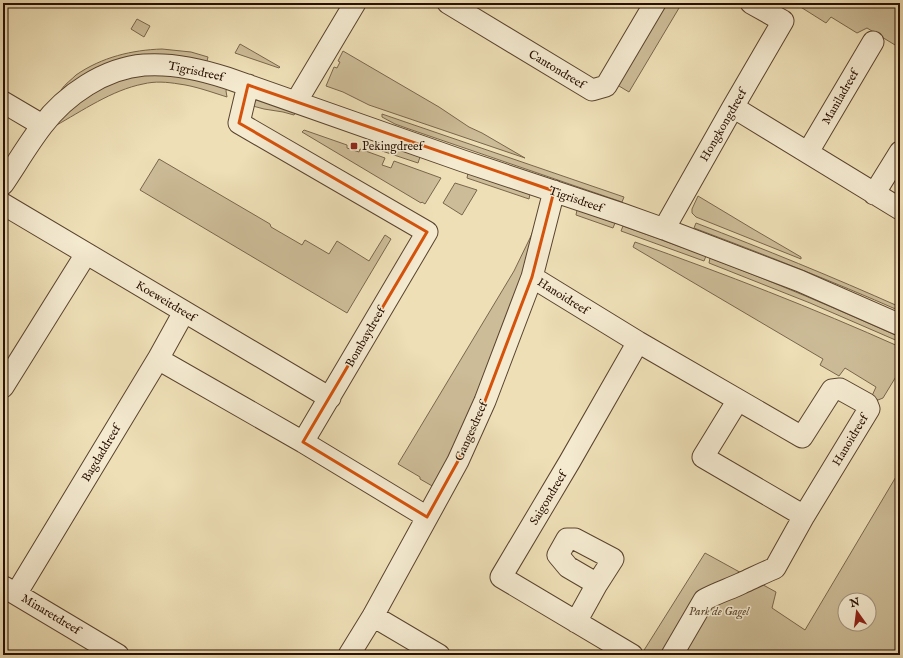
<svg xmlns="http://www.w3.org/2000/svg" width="903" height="658" font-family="'IM FELL English',serif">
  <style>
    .green { fill: #ccbc97; stroke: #7a664c; fill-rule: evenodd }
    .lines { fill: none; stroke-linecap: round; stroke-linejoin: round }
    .minor-casing { stroke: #5a432e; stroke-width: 23 }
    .minor { stroke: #f4ead0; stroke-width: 21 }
    .marked { fill: none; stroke: #d5520b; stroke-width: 3; stroke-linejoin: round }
    .poi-dot { fill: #8f2418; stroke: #f4ead0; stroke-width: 1.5 }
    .labels { text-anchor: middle; stroke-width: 3; stroke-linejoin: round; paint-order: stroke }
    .street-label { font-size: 12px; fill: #280f00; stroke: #f4ead0 }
    .poi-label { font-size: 12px; fill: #280f00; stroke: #f4ead0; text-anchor: start }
    .park-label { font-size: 12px; font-style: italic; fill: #614c35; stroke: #f4ead0 }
  </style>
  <rect width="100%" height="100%" fill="#eedfb6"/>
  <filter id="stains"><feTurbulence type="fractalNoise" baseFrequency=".005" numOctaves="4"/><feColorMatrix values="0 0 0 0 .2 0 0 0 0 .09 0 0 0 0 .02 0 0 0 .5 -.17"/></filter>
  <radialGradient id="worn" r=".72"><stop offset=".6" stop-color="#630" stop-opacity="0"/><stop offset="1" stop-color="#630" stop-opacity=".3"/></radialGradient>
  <!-- green -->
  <path class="green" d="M663,3H682L629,92L614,83Z
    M784,3H900V48L867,28L857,33L831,17L826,23L799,6Z
    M137,19L150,26L144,37L131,29Z
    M240,44L280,67L279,68L235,53Z
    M162,49L191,52L208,57L206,65L191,59L62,91L61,90C65,84 71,80 76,75C102,57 132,50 162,49Z
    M343,51L439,107L469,127L482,133L525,158L369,105L343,92L326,86L334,67L337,68L340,62L338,61Z
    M171,74L227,87L226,91L227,97C211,92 195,86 179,84C167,82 155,81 143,84C112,90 82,111 55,126L64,112L94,90L132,76Z
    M253,96L296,112L294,115L283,112L264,109L249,105Z
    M382,114L624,197L622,202L409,129L395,124L382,117Z
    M304,130L347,145V148L359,152L360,149L385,158L382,165L391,168L394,161L441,178L425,204L422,202L421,203L302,132Z
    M382,148L404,151L420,157L418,163L382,151Z
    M159,159L270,224L271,227L302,245L305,240L329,254L337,241L369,261L385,235L391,239L347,313L140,190Z
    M468,173L530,194L529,199L467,178Z
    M455,183L477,190L462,215L443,203Z
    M698,196L753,229L801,257V259L696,217L692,213V209Z
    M577,210L615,223L613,228L576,215Z
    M538,218L527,264L482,380L467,417L434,487L420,479V477L398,464L514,271L531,236Z
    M696,223C764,249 833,277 900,307V311C832,281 763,254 694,228Z
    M623,226L706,256L704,261L621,231Z
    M635,242C725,274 813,308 900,347V370L883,398L878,400L871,398L876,387L845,368L839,376L820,365L823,359L633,247Z
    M710,258C774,282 837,309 900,337V342L810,303L709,263Z
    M900,470V655H641L705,553L776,592L772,608L805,630ZM845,600H869V624H845Z"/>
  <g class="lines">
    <defs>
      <path id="minor" d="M448,3L592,90L606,86L655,3
        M248,85L239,123L427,232L303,442
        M3,102L42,125
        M296,102L355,3
        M733,107L900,209
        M808,152L873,42
        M3,184C16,165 28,144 42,126C65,95 105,68 144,65C172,63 200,69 227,78L463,161L622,214L664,229L800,281L900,325
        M874,194L900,152
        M3,204L330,398
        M664,229L733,107L783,21L751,3
        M532,277L638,342L802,437L832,390L840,389L867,404L869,409L804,516L775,568C763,573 753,578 742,583C730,589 716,593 704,600L672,655
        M158,359L303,442L427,517
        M3,387L86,254
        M738,400L703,457L804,516
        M4,587L118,655
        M16,594L158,359L184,312
        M373,616L439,655
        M576,622L597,584L613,559L575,539H567L558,555L568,567L597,584
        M349,655L373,616L458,461L485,401L532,277L554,191
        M632,655L501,577L570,461L638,342"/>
    </defs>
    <!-- minor casing -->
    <use href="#minor" class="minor-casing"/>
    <!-- minor -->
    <use href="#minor" class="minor"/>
  </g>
  <!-- marked area -->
  <path class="marked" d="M248,85L554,191L532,277L485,401L458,461L427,517L303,442L427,232L239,123Z"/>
  <!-- markers -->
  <rect class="poi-dot" x="350" y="142" width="8" height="8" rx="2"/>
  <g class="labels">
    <!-- street labels -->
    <g class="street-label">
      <text transform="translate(557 69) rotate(31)" y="4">Cantondreef</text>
      <text transform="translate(196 71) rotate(12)" y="4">Tigrisdreef</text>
      <text transform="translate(840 97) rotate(-60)" y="4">Maniladreef</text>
      <text transform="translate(723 125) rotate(-60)" y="4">Hongkongdreef</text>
      <text transform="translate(576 199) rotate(19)" y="4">Tigrisdreef</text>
      <text transform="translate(563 296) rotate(32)" y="4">Hanoidreef</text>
      <text transform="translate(166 301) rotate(31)" y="4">Koeweitdreef</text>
      <text transform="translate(365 337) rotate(-60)" y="4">Bombaydreef</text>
      <text transform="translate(471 431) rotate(-66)" y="4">Gangesdreef</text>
      <text transform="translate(850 440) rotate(-59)" y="4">Hanoidreef</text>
      <text transform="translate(101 453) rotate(-59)" y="4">Bagdaddreef</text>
      <text transform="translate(548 498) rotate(-59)" y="4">Saigondreef</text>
      <text transform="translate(51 614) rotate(31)" y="4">Minaretdreef</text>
    </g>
    <!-- poi labels -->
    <g class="poi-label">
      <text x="362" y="150">Pekingdreef</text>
    </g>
    <!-- park labels -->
    <g class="park-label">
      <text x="719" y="615">Park de Gagel</text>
    </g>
  </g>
  <!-- margin -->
  <rect width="903" height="658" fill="none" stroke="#eedfb6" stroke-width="16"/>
  <rect x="4" y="4" width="895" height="650" fill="none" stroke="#280f00" stroke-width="2"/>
  <rect x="8" y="8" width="887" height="642" fill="none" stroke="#280f00"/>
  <!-- north arrow -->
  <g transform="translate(857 612) rotate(346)"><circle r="19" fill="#f4ead0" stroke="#a2927d"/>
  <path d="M0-3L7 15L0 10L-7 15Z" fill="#8f2418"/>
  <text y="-6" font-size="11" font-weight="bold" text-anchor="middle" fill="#280f00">N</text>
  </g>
  <rect width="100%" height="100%" filter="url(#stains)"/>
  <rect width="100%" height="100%" fill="url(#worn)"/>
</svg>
